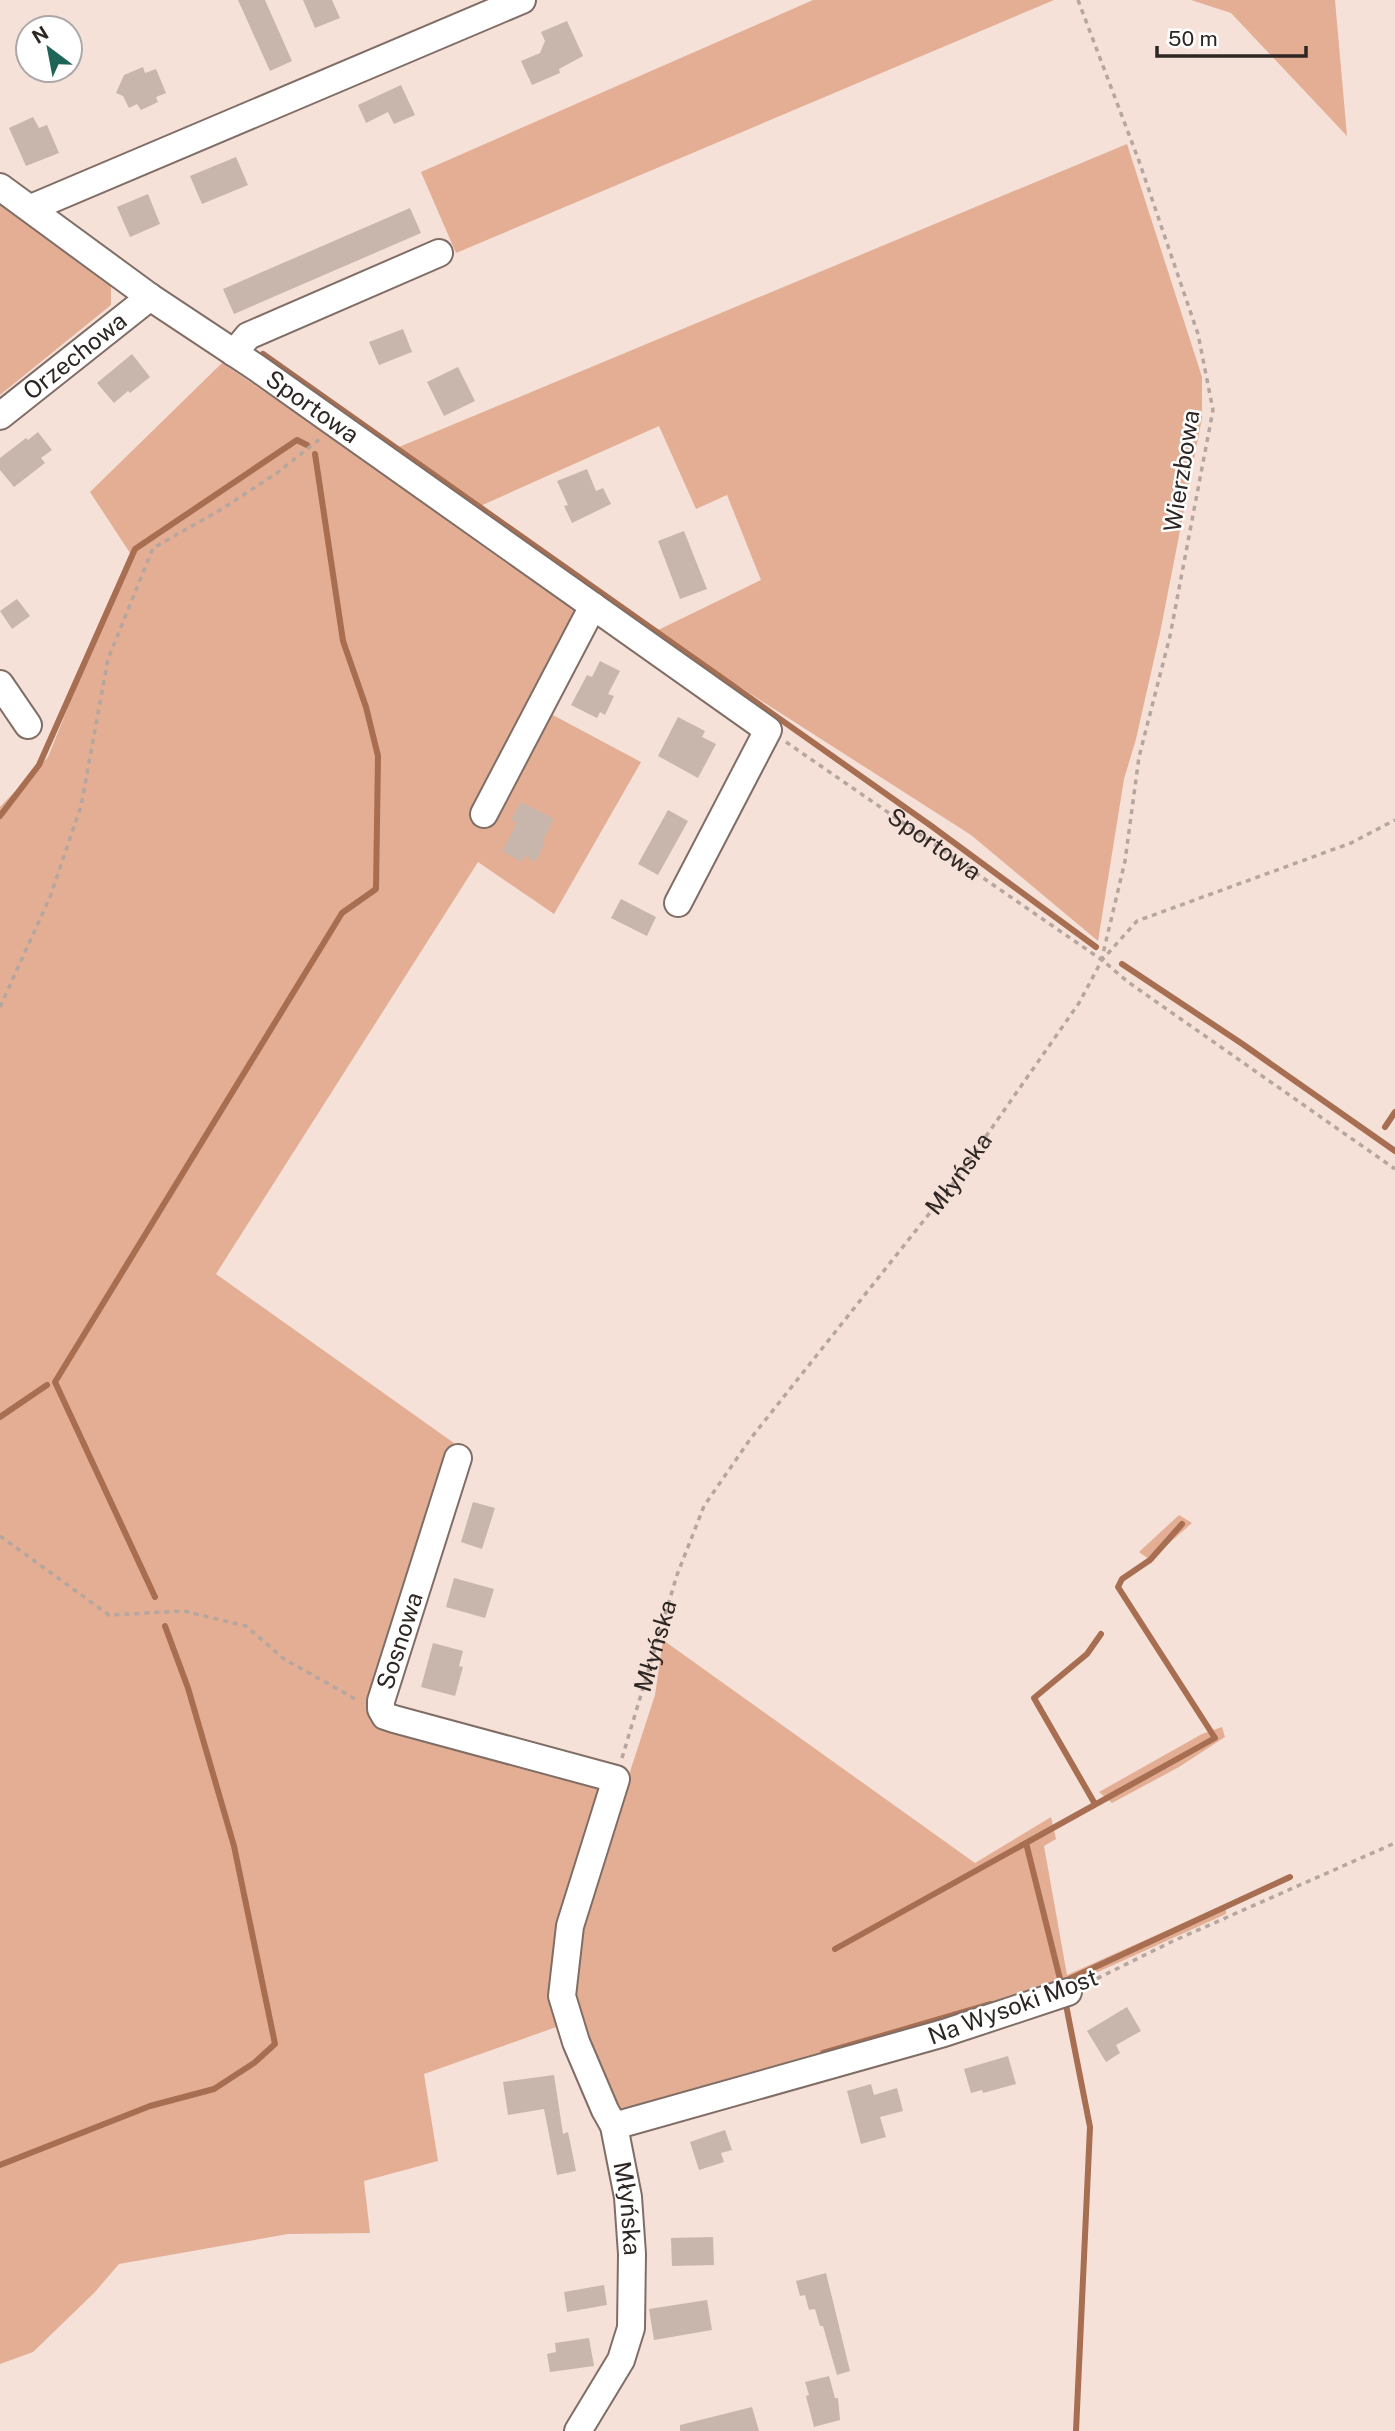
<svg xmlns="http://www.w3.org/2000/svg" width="1395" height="2431" font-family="'Public Sans',sans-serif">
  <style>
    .green { fill: #e3ae94 }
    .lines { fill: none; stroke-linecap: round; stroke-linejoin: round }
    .stream { stroke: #a76e52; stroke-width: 6 }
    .building { fill: #c8b5ac }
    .minor-casing { stroke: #806e66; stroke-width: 30 }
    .path { stroke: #b5a69f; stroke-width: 3.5; stroke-dasharray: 5 5; stroke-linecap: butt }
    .minor { stroke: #fff; stroke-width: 26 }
    .labels { text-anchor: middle; stroke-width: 5; stroke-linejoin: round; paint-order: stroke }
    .street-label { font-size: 24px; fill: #2d2623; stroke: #fff }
  </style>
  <rect width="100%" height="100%" fill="#f5e1d8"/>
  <!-- green -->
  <path class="green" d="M813,0H1054L456,253L421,172Z
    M1191,0H1335L1347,136L1231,13Z
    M1127,144L1202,377V418L1160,633L1136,739L1124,779L1098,941L971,835L654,632L761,580L727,495L696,509L659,426L478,507L399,447Z
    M0,201L111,283V305L0,395Z
    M222,363L572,601L576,624L534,705L641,762L554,914L478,862L216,1274L468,1453L378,1719L601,1785L562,2025L424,2074L438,2161L364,2181L370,2233L288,2234L119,2264L94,2293L33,2352L0,2364V807L48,757L130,553L90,492Z
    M1179,1515L1192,1523L1150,1560L1139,1552Z
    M663,1640L975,1863L1051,1817L1056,1839L1044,1846L1067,1975L1226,1904V1914L1069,1985L628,2117L616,2104L584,2038L570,1975L595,1879L655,1695Z
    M1222,1727L1225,1737L1179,1767L1112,1803L1099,1792L1202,1734Z"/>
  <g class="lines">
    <!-- stream -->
    <path class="stream" d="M263,354L930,825L1096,947
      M0,816L39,765L135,549L297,440L307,445
      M1122,964L1241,1043L1395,1151
      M1385,1127L1395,1112
      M0,1417L47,1385
      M155,1597L55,1382L342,913L376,889L378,756L366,707L343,641L315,454
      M1095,1804L1034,1698L1087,1654L1101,1634
      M1026,1843L1061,1983
      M835,1949L1215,1738L1118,1587L1122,1579L1150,1560L1182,1524
      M1065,1981L1290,1877
      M1066,2005L1090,2127L1076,2431
      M823,2053L991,2004
      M0,2165L150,2106L214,2089L254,2063L275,2044L234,1846L188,1688L165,1626"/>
  </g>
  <!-- building -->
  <path class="building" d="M238,0H265L292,61L270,71Z
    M303,0H332L340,18L315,28Z
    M567,21L583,56L559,69L560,73L532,85L521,61L540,53L545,41L541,32Z
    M143,67L145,73L156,69L166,93L156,97L158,102L141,110L137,104L129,108L123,96L116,93L124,75Z
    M401,85L415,115L394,124L388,112L366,123L358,105Z
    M33,117L39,128L47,125L59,153L26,166L9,128Z
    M236,157L248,185L202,204L190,176Z
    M148,194L160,224L130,237L117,207Z
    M410,208L421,233L234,314L223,289Z
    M403,329L412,352L379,365L369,342Z
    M132,354L150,377L130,393L128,391L114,403L97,383Z
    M458,367L475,401L444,416L427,382Z
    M38,432L52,450L41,458L45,463L14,487L0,470V458L26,438L28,440Z
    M587,469L596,491L603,488L611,504L572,523L564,506L568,505L557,481Z
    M684,531L707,589L680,599L658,541Z
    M17,599L30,616L12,629L0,611Z
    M600,661L620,671L608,694L614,696L605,715L600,712L597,718L571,705L587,675L592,677Z
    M678,717L705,731L702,737L716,744L698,778L658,756Z
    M521,802L554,819L542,842L545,844L535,862L525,856L522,862L502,851L517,823L511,820Z
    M668,810L688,821L658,875L638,864Z
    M621,899L656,917L647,936L611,918Z
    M473,1502L495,1508L482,1549L461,1542Z
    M454,1578L494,1589L485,1618L446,1607Z
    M433,1643L463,1651L459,1666L463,1667L455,1696L421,1687Z
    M1127,2007L1141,2031L1116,2045L1120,2053L1106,2062L1087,2031Z
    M1008,2056L1016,2084L983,2093L982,2090L971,2093L964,2069Z
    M554,2075L563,2134L568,2132L576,2171L557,2175L544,2109L508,2115L503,2082Z
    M871,2084L874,2095L897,2088L903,2111L880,2117L886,2137L861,2144L847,2091Z
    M725,2130L732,2150L721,2153L724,2162L699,2170L690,2142Z
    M713,2237L714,2265L672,2266L671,2238Z
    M826,2273L850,2371L837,2375L823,2326H820L815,2309L809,2310L805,2295L800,2296L796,2281Z
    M604,2285L607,2305L567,2312L564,2292Z
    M707,2300L712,2330L654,2340L649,2309Z
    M589,2338L594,2366L550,2372L547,2354L556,2352L555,2343Z
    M829,2376L835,2398H838L840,2420L814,2427L806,2396L809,2395L805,2382Z
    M752,2407L759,2431H680V2425Z"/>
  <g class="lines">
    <defs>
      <g id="minor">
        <path id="s3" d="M0,187L150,297L257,368L768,730L678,903"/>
        <path d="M31,208L522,0"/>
        <path d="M234,353L248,336L439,253"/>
        <path id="s4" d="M0,416L150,297"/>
        <path d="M0,684L28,725"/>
        <path d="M484,814L593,606"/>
        <path id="s5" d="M458,1458L381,1701V1709L385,1716L394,1719L616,1779L570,1926L562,1996L576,2042L605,2110L614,2126L628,2197L632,2254L631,2328L621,2360L578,2431"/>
        <path d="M614,2126L944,2033L1068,1992"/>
      </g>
    </defs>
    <!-- minor casing -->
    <use href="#minor" class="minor-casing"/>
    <!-- path -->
    <g class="path">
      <path d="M1078,0L1139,161L1198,334L1213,410L1170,636L1139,757L1125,861L1102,958"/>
      <path id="s1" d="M786,742L1102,960L1128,982L1395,1169"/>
      <path d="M0,1007L50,897L81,806L108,659L153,548L222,509L277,473L321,438"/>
      <path d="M0,1536L109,1615L184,1611L246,1626L284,1659L359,1701"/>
      <path id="s2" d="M622,1758L677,1575L704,1506L751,1438L952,1185L1079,1003L1102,960L1137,921L1351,843L1395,820"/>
      <path d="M1088,1983L1171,1942L1395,1843"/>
    </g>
    <!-- minor -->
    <use href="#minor" class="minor"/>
  </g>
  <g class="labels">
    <!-- street labels -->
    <g class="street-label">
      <text dy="8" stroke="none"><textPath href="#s4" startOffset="96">Orzechowa</textPath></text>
      <text dy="8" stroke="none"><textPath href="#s3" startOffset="382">Sportowa</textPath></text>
      <text transform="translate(1182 471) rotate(-81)" y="8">Wierzbowa</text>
      <text dy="8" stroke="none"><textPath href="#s1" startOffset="180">Sportowa</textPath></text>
      <text dy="8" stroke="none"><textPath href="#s2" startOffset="684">Młyńska</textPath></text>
      <text transform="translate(400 1641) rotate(-72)" y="8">Sosnowa</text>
      <text dy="8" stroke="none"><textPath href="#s2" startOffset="117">Młyńska</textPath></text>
      <text transform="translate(1013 2007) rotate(-20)" y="8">Na Wysoki Most</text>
      <text dy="8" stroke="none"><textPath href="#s5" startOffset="959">Młyńska</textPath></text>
    </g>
  </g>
  <!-- north arrow -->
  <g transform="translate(49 49) rotate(328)"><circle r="33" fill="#ffffff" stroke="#aba8a7" stroke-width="2"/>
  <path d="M0-5L12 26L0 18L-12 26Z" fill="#1e6558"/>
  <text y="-10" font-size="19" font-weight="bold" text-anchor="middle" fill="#2d2623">N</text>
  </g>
  <!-- scale -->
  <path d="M1157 46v10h149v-10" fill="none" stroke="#2d2623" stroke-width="3.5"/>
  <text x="1168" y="46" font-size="21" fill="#2d2623" stroke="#ffffff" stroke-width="5" paint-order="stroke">50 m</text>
</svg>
